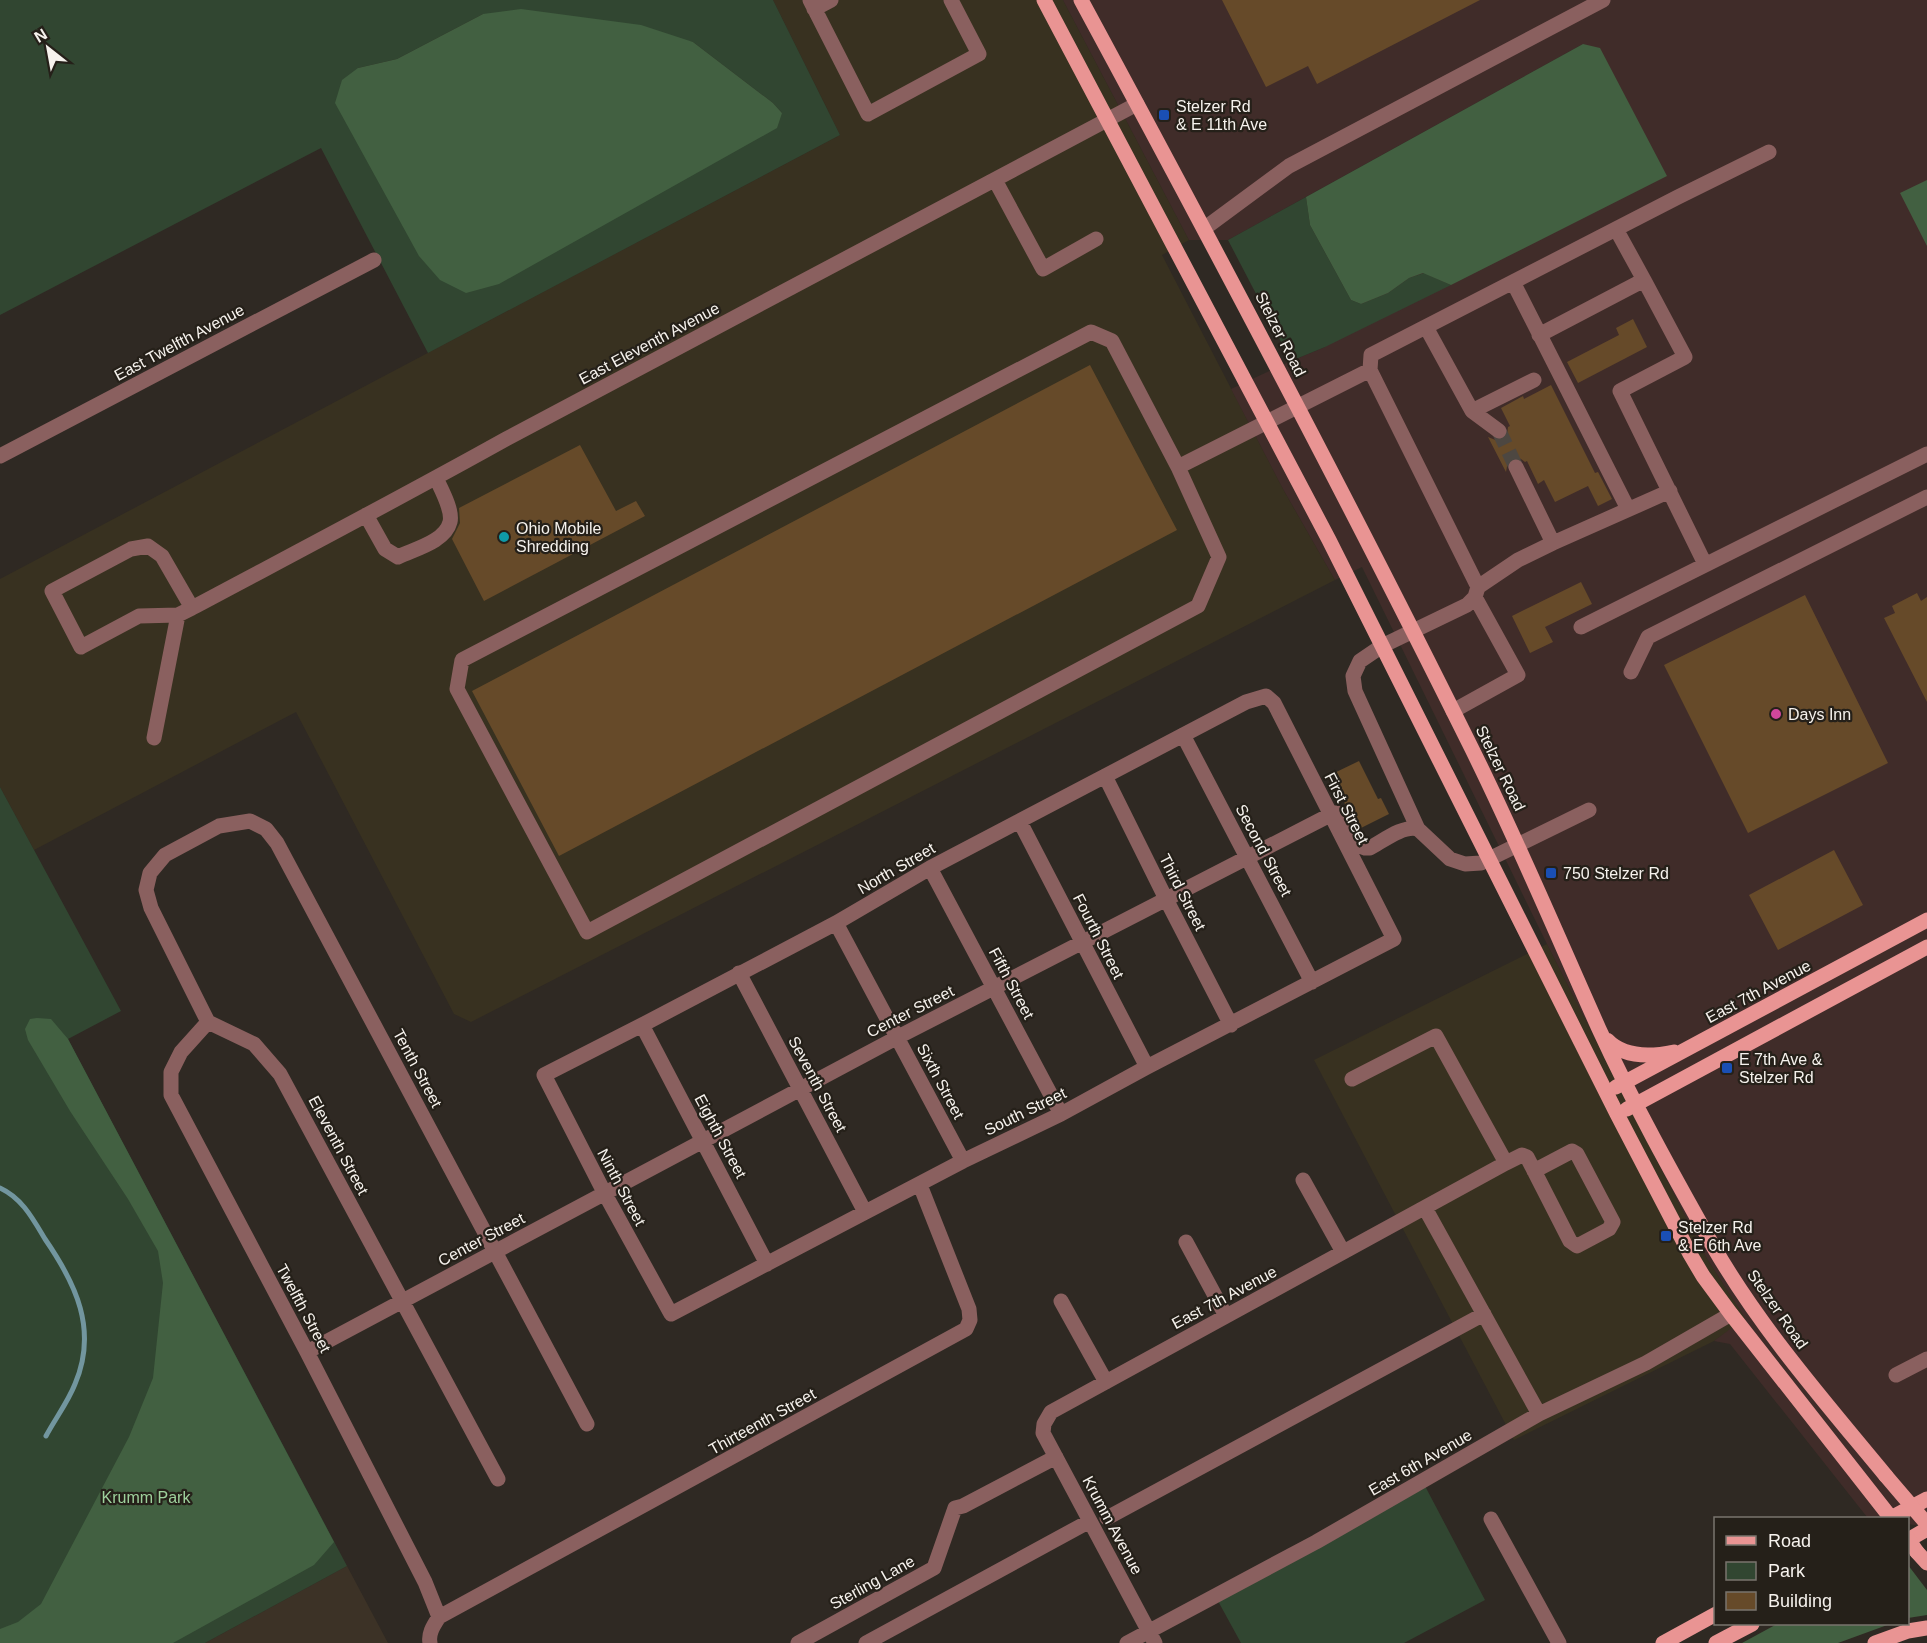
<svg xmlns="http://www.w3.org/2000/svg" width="1927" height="1643" font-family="Helvetica,sans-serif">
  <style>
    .commercial { fill: #383120 }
    .industrial { fill: #402c29 }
    .built { fill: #3c3226 }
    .green { fill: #314631; fill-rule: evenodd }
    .forest { fill: #426041 }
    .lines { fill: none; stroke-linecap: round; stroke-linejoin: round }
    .stream { stroke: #72969f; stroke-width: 5 }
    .building { fill: #664a29 }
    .minor-tunnel { stroke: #4d4741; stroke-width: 15; stroke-dasharray: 15 8; stroke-linecap: butt }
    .minor { stroke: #8a605f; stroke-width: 15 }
    .major { stroke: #e99493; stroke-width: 15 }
    .major-bridge { stroke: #e99493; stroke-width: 15 }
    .transit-dot { fill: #1a4fb4; stroke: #252019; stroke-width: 2 }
    .culture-dot { fill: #0f9aa8; stroke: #252019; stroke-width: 2 }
    .hotel-dot { fill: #d1479c; stroke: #252019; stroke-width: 2 }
    .labels { text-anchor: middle; stroke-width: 4.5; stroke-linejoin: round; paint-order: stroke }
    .poi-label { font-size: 16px; fill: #f6f2ed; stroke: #252019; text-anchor: start }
    .street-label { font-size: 16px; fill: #f6f2ed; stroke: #252019 }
    .park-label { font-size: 16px; fill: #9ed19c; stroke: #252019 }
  </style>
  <rect width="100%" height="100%" fill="#2f2923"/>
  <!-- commercial -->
  <path class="commercial" d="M773,0H1063L1189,240L1162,255L1283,489L1335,580L471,1022L454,1014L296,712L34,850L0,787V579L840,135Z
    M1547,944L1706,1257L1746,1319L1714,1341L1514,1440L1314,1060Z"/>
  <!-- industrial -->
  <path class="industrial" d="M1063,0H1927V1527L1908,1524V1518L1867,1517L1730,1344L1714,1341L1745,1318L1706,1257L1547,944L1362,567L1335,580L1283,489L1231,389L1291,361L1325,347L1583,44L1228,240H1189Z"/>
  <!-- built -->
  <path class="built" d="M347,1566L388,1643H205Z"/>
  <!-- green -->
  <path class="green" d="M0,0H773L840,135L428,353L321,148L0,315ZM483,14L693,42L773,103L782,113L358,68L397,59Z
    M1306,197L1310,225L1351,300L1361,304L1388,293L1409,278L1424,273L1451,285L1325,347L1291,361L1228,240Z
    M0,787L121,1011L68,1039L347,1566L205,1643H0Z
    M1425,1486L1485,1600L1404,1643H1241L1218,1601Z"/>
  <!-- forest -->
  <path class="forest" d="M521,9L641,25L693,42L773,103L782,113L777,128L499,284L466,293L440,280L419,256L335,103L342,80L358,68L397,59L483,14Z
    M1583,44L1600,48L1667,176L1451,285L1423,273L1409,278L1388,293L1361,304L1351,300L1310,225L1306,197Z
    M1927,180V246L1900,193Z
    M37,1018L51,1019L68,1039L334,1542L314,1565L173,1643H0V1629L18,1622L41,1604L129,1437L153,1378L163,1283L158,1251L128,1199L70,1111L28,1040L25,1029L30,1019Z
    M1908,1565L1927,1590V1615L1908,1618Z
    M1777,1624H1890L1838,1643H1742Z"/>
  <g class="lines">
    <!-- stream -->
    <path class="stream" d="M0,1188C22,1198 33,1219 45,1239C76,1284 98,1330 75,1384C68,1402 55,1419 46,1436"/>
  </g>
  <!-- building -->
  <path class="building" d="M1222,0H1480L1317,84L1308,66L1266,87Z
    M1633,319L1647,347L1578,383L1567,362L1619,335L1616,328Z
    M1090,365L1177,530L559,856L472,691Z
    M1551,385L1595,473L1598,472L1612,499L1598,506L1588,486L1555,502L1544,480L1538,484L1527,461L1525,462L1521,459L1516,457L1508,461L1506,472L1488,437L1498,441L1507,436L1508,427L1510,426L1501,408L1523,396L1524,399Z
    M580,445L616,511L636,501L645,516L484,601L452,539L460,523L459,508Z
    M1581,582L1592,604L1545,627L1553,642L1530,653L1512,616Z
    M1917,593L1921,601L1927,597V702L1884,618L1895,613L1892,606Z
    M1805,595L1888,763L1748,833L1664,665Z
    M1359,761L1378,799L1381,798L1389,814L1361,828L1346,806L1330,775Z
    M1834,850L1863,905L1778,950L1749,895Z"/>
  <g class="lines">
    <!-- minor-tunnel -->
    <path class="minor-tunnel" d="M1499,431L1516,467"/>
    <!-- minor -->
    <path class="minor" d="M810,0L868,114L979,54L951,0
      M814,9L831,0
      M995,180L1043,269L1096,239
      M1205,228L1289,166L1603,0
      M1644,280L1685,357L1620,391L1705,564
      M1513,282L1628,509
      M1426,327L1472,411L1499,431
      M1539,335L1644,280L1616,229
      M1370,370L1371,355L1678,197L1769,152
      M1472,411L1534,380
      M0,456L374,260
      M1178,467L1112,341L1091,332L462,660L457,689L587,932L1198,606L1219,557L1178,467L1370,370L1478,587L1475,597L1467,605L1382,646L1360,661L1353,676L1355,691L1418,829
      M366,515L385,549L398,557C414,549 445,542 450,522C453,510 441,489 436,478
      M1553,543L1670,491
      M1478,587L1518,560L1553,543L1516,467
      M192,608L162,556L148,546L131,549L52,591L81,647L139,616L178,615L192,608C297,552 402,497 506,439L1137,104
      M1581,627L1927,454
      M1631,672L1648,637L1927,497
      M1266,696L1274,703L1394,939L1147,1067L1061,1114L963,1161L671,1314L605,1194L544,1075L642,1025L836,923L930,868L1246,702Z
      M1453,711L1518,675L1475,597
      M1183,735L1312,982
      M154,738L178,615
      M1105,776L1166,899L1231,1025
      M1020,822L1147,1067
      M930,868L1061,1114
      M836,923L963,1161
      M739,973L865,1212
      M208,1022L181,1052L171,1072V1095L307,1352L425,1582L439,1617
      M642,1025L767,1264
      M1506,1163L1522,1155L1527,1157L1570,1241L1577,1246L1609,1229L1613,1222L1577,1154L1572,1151L1534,1171
      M1303,1180L1343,1252
      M1425,1208L1539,1414
      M1186,1242L1226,1316
      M1061,1301L1106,1382
      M307,1352L898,1037L1330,815L1335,813L1341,814L1360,846L1365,848H1370C1383,841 1403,825 1418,829L1450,859L1465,864L1481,863L1589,810
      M1896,1375L1927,1359
      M498,1479L280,1074L254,1044L208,1022L151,908L146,890L150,873L165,855L219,826L250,821L266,829L277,843L587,1424
      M1107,1518L1484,1314
      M1491,1519L1559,1643
      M430,1643C428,1633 434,1625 439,1617L966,1329L970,1320L969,1309L920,1185
      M798,1643L934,1568L955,1508L963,1506L1056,1457
      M866,1643L1090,1521
      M1127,1643L1316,1542L1539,1414L1646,1363L1731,1314
      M1155,1643L1043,1433L1044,1424L1051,1412L1506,1163L1436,1036L1352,1079"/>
    <!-- major -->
    <path class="major" d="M1044,0L1329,540L1617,1114L1690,1254L1703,1276L1731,1314L1891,1518
      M1081,0C1214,246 1345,493 1469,743C1516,837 1556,933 1599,1029C1633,1103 1673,1175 1713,1246C1761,1329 1825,1402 1886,1476
      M1607,1040C1624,1058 1650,1057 1674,1052
      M1616,1087L1927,920
      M1627,1109L1927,947
      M1891,1518L1927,1499
      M1908,1540L1927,1529
      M1917,1552L1927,1563
      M1663,1643L1716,1614
      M1716,1643L1752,1624
      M1875,1643L1908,1631L1927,1628"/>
    <!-- major-bridge -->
    <path class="major-bridge" d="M1886,1476L1927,1524
      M1908,1539L1917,1552"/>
  </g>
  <!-- markers -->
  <g class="transit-dot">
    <rect x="1158" y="109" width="12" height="12" rx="3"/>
    <rect x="1545" y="867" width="12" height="12" rx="3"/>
    <rect x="1721" y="1062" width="12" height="12" rx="3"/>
    <rect x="1660" y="1230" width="12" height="12" rx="3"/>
  </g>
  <circle class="culture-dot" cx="504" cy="537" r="6"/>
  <circle class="hotel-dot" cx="1776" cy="714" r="6"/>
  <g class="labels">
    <!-- poi labels -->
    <g class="poi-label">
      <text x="1176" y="112">Stelzer Rd<tspan x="1176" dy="18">&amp; E 11th Ave</tspan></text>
      <text x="516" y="534">Ohio Mobile<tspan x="516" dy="18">Shredding</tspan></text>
      <text x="1788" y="720">Days Inn</text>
      <text x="1563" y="879">750 Stelzer Rd</text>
      <text x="1739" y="1065">E 7th Ave &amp;<tspan x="1739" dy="18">Stelzer Rd</tspan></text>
      <text x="1678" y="1233">Stelzer Rd<tspan x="1678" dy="18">&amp; E 6th Ave</tspan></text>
    </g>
    <!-- street labels -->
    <g class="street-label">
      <text transform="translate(1281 334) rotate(63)" y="6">Stelzer Road</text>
      <text transform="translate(179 342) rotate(-28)" y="6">East Twelfth Avenue</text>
      <text transform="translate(649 343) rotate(-28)" y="6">East Eleventh Avenue</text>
      <text transform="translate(1501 768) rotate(64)" y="6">Stelzer Road</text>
      <text transform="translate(1347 808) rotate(63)" y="6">First Street</text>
      <text transform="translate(1264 850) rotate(62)" y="6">Second Street</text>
      <text transform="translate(896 868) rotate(-30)" y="6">North Street</text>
      <text transform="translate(1183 892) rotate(63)" y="6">Third Street</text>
      <text transform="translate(1099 936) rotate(63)" y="6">Fourth Street</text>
      <text transform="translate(1012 983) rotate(62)" y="6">Fifth Street</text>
      <text transform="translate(1758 991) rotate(-28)" y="6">East 7th Avenue</text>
      <text transform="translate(910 1011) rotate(-27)" y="6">Center Street</text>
      <text transform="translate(418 1068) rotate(62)" y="6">Tenth Street</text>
      <text transform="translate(941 1081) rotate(62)" y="6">Sixth Street</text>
      <text transform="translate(818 1084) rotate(62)" y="6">Seventh Street</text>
      <text transform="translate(1025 1111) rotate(-26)" y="6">South Street</text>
      <text transform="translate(721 1136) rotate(62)" y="6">Eighth Street</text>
      <text transform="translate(339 1145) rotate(62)" y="6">Eleventh Street</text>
      <text transform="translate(622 1187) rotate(62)" y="6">Ninth Street</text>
      <text transform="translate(481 1239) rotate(-28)" y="6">Center Street</text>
      <text transform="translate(1224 1297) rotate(-28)" y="6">East 7th Avenue</text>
      <text transform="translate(304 1308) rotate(62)" y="6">Twelfth Street</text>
      <text transform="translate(1778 1309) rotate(55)" y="6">Stelzer Road</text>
      <text transform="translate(762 1421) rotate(-29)" y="6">Thirteenth Street</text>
      <text transform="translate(1420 1462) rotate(-30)" y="6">East 6th Avenue</text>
      <text transform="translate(1113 1525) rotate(62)" y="6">Krumm Avenue</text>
      <text transform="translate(872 1582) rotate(-29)" y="6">Sterling Lane</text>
    </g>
    <!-- park labels -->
    <g class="park-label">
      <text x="146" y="1503">Krumm Park</text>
    </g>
  </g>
  <!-- legend -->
  <rect x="1714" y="1517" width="195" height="108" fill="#252019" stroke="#79746e" stroke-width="1.5"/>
  <rect x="1726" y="1536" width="30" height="9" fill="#e99493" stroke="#79746e" stroke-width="1.5"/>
  <text x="1768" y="1547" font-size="18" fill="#f6f2ed">Road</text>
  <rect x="1726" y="1562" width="30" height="18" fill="#314631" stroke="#79746e" stroke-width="1.5"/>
  <text x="1768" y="1577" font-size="18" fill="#f6f2ed">Park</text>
  <rect x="1726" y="1592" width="30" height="18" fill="#664a29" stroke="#79746e" stroke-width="1.5"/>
  <text x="1768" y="1607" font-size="18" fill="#f6f2ed">Building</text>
  <!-- north arrow -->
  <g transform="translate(48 48) rotate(329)" stroke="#252019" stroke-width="4.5" paint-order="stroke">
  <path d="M0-4.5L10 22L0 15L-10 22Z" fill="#f6f2ed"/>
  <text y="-9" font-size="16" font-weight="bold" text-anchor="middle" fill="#f6f2ed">N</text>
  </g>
</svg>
